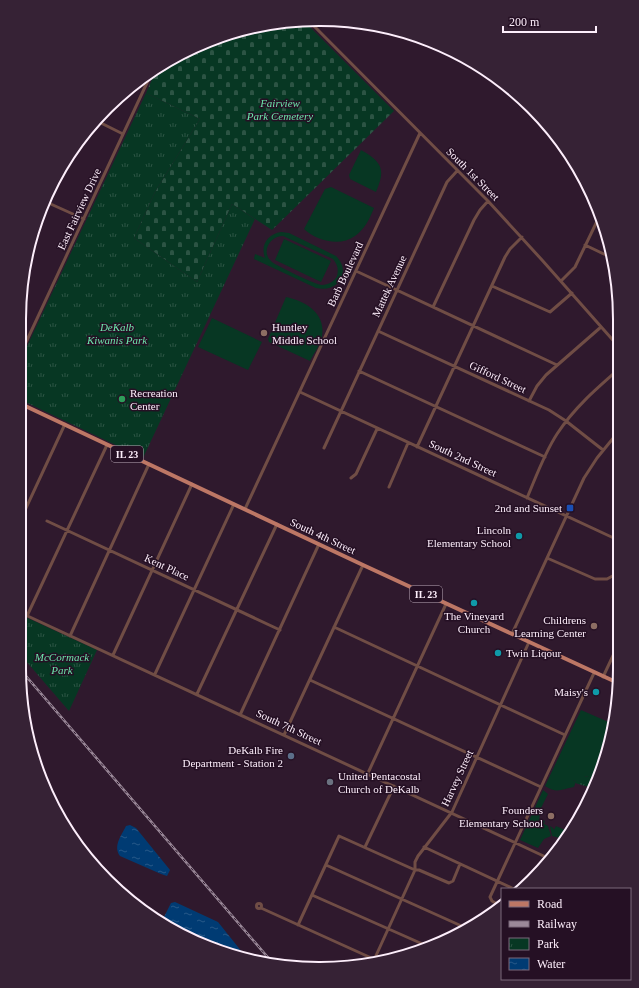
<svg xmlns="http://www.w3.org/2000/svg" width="639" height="988" font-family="Georgia,serif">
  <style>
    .grass { fill: #073723; fill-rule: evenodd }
    .cemetery { fill: url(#cemetery-stones) }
    .park { fill: url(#park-tufts) }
    .water { fill: url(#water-ripples) }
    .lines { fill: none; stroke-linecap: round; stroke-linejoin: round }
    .minor { stroke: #704d45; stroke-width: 3 }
    .major { stroke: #bd7765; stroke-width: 4 }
    .rail-casing { stroke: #9b8999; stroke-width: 2.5 }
    .rail { stroke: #251024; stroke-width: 1; stroke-dasharray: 3; stroke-linecap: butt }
    .education-dot { fill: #8d6e63; stroke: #251024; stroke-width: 1.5 }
    .leisure-dot { fill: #2e9e5b; stroke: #251024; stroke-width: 1.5 }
    .transit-dot { fill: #1a4fb4; stroke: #251024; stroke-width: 1.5 }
    .culture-dot { fill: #0f9aa8; stroke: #251024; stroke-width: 1.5 }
    .service-dot { fill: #5c6f8a; stroke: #251024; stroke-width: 1.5 }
    .worship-dot { fill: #6b7280; stroke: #251024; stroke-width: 1.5 }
    .labels { text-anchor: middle; stroke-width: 3; stroke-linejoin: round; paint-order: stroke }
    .shield { fill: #251024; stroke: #bcabba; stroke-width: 1 }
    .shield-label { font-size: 10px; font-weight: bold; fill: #fdeefb }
    .park-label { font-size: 11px; font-style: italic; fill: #6de7ac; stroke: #251024 }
    .street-label { font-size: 11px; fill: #fdeefb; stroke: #251024 }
    .poi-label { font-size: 11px; fill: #fdeefb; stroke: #251024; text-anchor: end }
    .rim { fill: none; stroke: #fdeefb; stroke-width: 2 }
  </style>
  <defs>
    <pattern id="cemetery-stones" width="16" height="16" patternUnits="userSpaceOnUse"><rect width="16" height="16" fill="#073723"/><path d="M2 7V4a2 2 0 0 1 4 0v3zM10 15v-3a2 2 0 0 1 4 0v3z" fill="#2c5444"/></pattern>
    <pattern id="park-tufts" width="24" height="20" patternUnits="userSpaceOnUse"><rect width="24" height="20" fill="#073723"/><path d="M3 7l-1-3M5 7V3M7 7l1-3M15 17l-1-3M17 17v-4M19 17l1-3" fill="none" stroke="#2c5444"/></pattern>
    <pattern id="water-ripples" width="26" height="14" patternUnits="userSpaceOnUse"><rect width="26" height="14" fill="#003b73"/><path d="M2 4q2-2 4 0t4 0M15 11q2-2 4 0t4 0" fill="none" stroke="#265888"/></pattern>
  </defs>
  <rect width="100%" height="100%" fill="#2f192d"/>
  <!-- grass -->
  <path class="grass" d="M361,150C382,162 386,169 376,192L350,179L349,175Z
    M331,187L374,208C370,218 365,229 355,236C340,247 317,241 304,229L325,189Z
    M281,232L289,233L336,256C352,272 338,293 316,288L254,259L255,254L265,258C260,245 268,234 281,232ZM283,236L333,259C337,264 339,269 337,276C335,281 328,285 322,285C316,285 277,266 272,262C260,252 270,236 283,236Z
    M284,239L331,261L321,282L275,260Z
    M286,297C305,301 326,313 322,336C321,344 314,353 310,361L269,342L268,339Z
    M212,318L262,342L248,370L198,347Z
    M581,710L613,724L598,781L586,776L573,780L576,781L574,787C562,789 557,794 545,786Z
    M543,790L548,794L539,812L541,813L539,818L545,821L544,824L548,826L551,836L544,839L538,848L520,840Z
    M550,826L553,828L554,830L556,826L567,831L563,839L552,836Z"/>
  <!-- cemetery -->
  <path class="cemetery" d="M300,20H303L394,111L272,230L232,204L197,282L134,238L155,192L200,119L146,93L157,68L186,50L242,29Z"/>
  <!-- park -->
  <path class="park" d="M146,93L200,119L155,192L134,238L197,282L232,204L255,219L143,458L21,400V359Z
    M19,614L97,650L69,711L19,653Z
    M574,774L594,778L595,779L592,788L575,783L576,781L573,780Z"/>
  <!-- water -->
  <path class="water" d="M130,825L136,828L170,870L167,876L161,874L120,856C113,846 121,836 126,826Z
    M175,902L218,922L246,957L223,953L162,921L171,903Z"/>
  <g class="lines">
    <!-- minor -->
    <path class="minor" d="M308,20L488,201L542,260L619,347
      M95,120L123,134
      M44,201L84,219
      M585,245L606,255
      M356,271L557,365
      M561,281L575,267L600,215
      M492,286L550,312L572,293
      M433,307L474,220L480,210L488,201
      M378,331L549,410L566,421L603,450
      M21,353L152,72
      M359,371L545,457
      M300,392L618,540
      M529,401L537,386L546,375L601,327
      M417,447L505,257L510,249L522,237
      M324,448L447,182L457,171
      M351,478L356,474L377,429
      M389,487L408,443
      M527,498C536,477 544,454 557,434C574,408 596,389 619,369
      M245,509L420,133
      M20,521L65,424
      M47,521L280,630
      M614,539L618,530
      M547,558L595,579H607L618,573
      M19,612L550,859
      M27,616L107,445
      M334,627L565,735
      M512,634L584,478L597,458L619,431
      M70,636L149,464
      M113,655L192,484
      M155,674L234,504
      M603,677L618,645
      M310,680L541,787
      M197,694L277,524
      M240,715L319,544
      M284,735L363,565
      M368,773L446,604
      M365,847L394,786
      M424,847L514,889
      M94,861L96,862
      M326,865L466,928
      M312,895L427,946
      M256.5 906a2.5 2.5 0 1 1 5 0a2.5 2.5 0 1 1-5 0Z
      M501,906L492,901L490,897L594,673
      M261,908L378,961
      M298,925L339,836L415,870H419L449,883L453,881L460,864
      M374,960L415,870V862L418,856L452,812L529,642"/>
    <!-- major -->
    <path class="major" d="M21,404L363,565L618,683"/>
    <defs>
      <path id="rail" d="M19,668L271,961"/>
    </defs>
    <!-- rail casing -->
    <use href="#rail" class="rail-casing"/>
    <!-- rail -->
    <use href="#rail" class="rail"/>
  </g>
  <!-- markers -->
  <g class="education-dot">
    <circle cx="264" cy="333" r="4"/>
    <circle cx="594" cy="626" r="4"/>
    <circle cx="551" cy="816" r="4"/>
  </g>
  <circle class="leisure-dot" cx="122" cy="399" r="4"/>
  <rect class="transit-dot" x="566" y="504" width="8" height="8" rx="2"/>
  <g class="culture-dot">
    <circle cx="519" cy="536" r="4"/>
    <circle cx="474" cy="603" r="4"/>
    <circle cx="498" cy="653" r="4"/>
    <circle cx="596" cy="692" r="4"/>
  </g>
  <circle class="service-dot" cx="291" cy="756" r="4"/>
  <circle class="worship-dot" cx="330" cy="782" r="4"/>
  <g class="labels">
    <!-- shield labels -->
    <g class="shield">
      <rect x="111" y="446" width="32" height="16" rx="3"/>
      <rect x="410" y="586" width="32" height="16" rx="3"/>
    </g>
    <g class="shield-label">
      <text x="127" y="458">IL 23</text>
      <text x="426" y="598">IL 23</text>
    </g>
    <!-- park labels -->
    <g class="park-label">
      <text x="280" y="107">Fairview<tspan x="280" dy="13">Park Cemetery</tspan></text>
      <text x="117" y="331">DeKalb<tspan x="117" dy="13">Kiwanis Park</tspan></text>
      <text x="62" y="661">McCormack<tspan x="62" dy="13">Park</tspan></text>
    </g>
    <!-- street labels -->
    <g class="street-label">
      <text transform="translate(473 174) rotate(45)" y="4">South 1st Street</text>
      <text transform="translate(79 209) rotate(-65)" y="4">East Fairview Drive</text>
      <text transform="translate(345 274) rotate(-65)" y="4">Barb Boulevard</text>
      <text transform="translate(389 286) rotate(-65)" y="4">Mattek Avenue</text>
      <text transform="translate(498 377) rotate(25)" y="4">Gifford Street</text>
      <text transform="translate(463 458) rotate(25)" y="4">South 2nd Street</text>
      <text transform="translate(323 536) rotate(25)" y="4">South 4th Street</text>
      <text transform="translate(167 567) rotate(25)" y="4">Kent Place</text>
      <text transform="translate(289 727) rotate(25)" y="4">South 7th Street</text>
      <text transform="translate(457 778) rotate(-65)" y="4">Harvey Street</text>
    </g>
    <!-- poi labels -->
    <g class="poi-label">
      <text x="272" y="331" text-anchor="start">Huntley<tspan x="272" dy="13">Middle School</tspan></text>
      <text x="130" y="397" text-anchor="start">Recreation<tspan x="130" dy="13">Center</tspan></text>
      <text x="562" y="512">2nd and Sunset</text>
      <text x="511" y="534">Lincoln<tspan x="511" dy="13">Elementary School</tspan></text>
      <text x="474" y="620" text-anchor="middle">The Vineyard<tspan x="474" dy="13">Church</tspan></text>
      <text x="586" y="624">Childrens<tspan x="586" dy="13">Learning Center</tspan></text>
      <text x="506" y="657" text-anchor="start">Twin Liqour</text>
      <text x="588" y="696">Maisy's</text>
      <text x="283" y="754">DeKalb Fire<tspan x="283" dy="13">Department - Station 2</tspan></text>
      <text x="338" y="780" text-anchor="start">United Pentacostal<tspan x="338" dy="13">Church of DeKalb</tspan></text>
      <text x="543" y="814">Founders<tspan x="543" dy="13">Elementary School</tspan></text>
    </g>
  </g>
  <!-- crop -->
  <path d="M0 0H639V988H0ZM319 26H320A293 293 0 0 1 613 319V669A293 293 0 0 1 320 962H319A293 293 0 0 1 26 669V319A293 293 0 0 1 319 26Z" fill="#362235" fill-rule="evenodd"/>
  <path class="rim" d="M319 26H320A293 293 0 0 1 613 319V669A293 293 0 0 1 320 962H319A293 293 0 0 1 26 669V319A293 293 0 0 1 319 26Z"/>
  <!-- legend -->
  <rect x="501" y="888" width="130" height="92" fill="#251024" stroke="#7b697a"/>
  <rect x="509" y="901" width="20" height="6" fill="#bd7765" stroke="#7b697a"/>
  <text x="537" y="908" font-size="12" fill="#fdeefb">Road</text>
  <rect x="509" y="921" width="20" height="6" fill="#9b8999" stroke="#7b697a"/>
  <text x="537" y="928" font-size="12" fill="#fdeefb">Railway</text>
  <rect x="509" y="938" width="20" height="12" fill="url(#park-tufts)" stroke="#7b697a"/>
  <text x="537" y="948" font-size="12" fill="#fdeefb">Park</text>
  <rect x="509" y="958" width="20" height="12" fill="url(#water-ripples)" stroke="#7b697a"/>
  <text x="537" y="968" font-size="12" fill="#fdeefb">Water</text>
  <!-- scale -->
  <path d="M503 26v6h93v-6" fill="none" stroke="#fdeefb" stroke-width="2"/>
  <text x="509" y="26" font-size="12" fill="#fdeefb" stroke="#251024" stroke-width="3" paint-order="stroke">200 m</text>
</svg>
